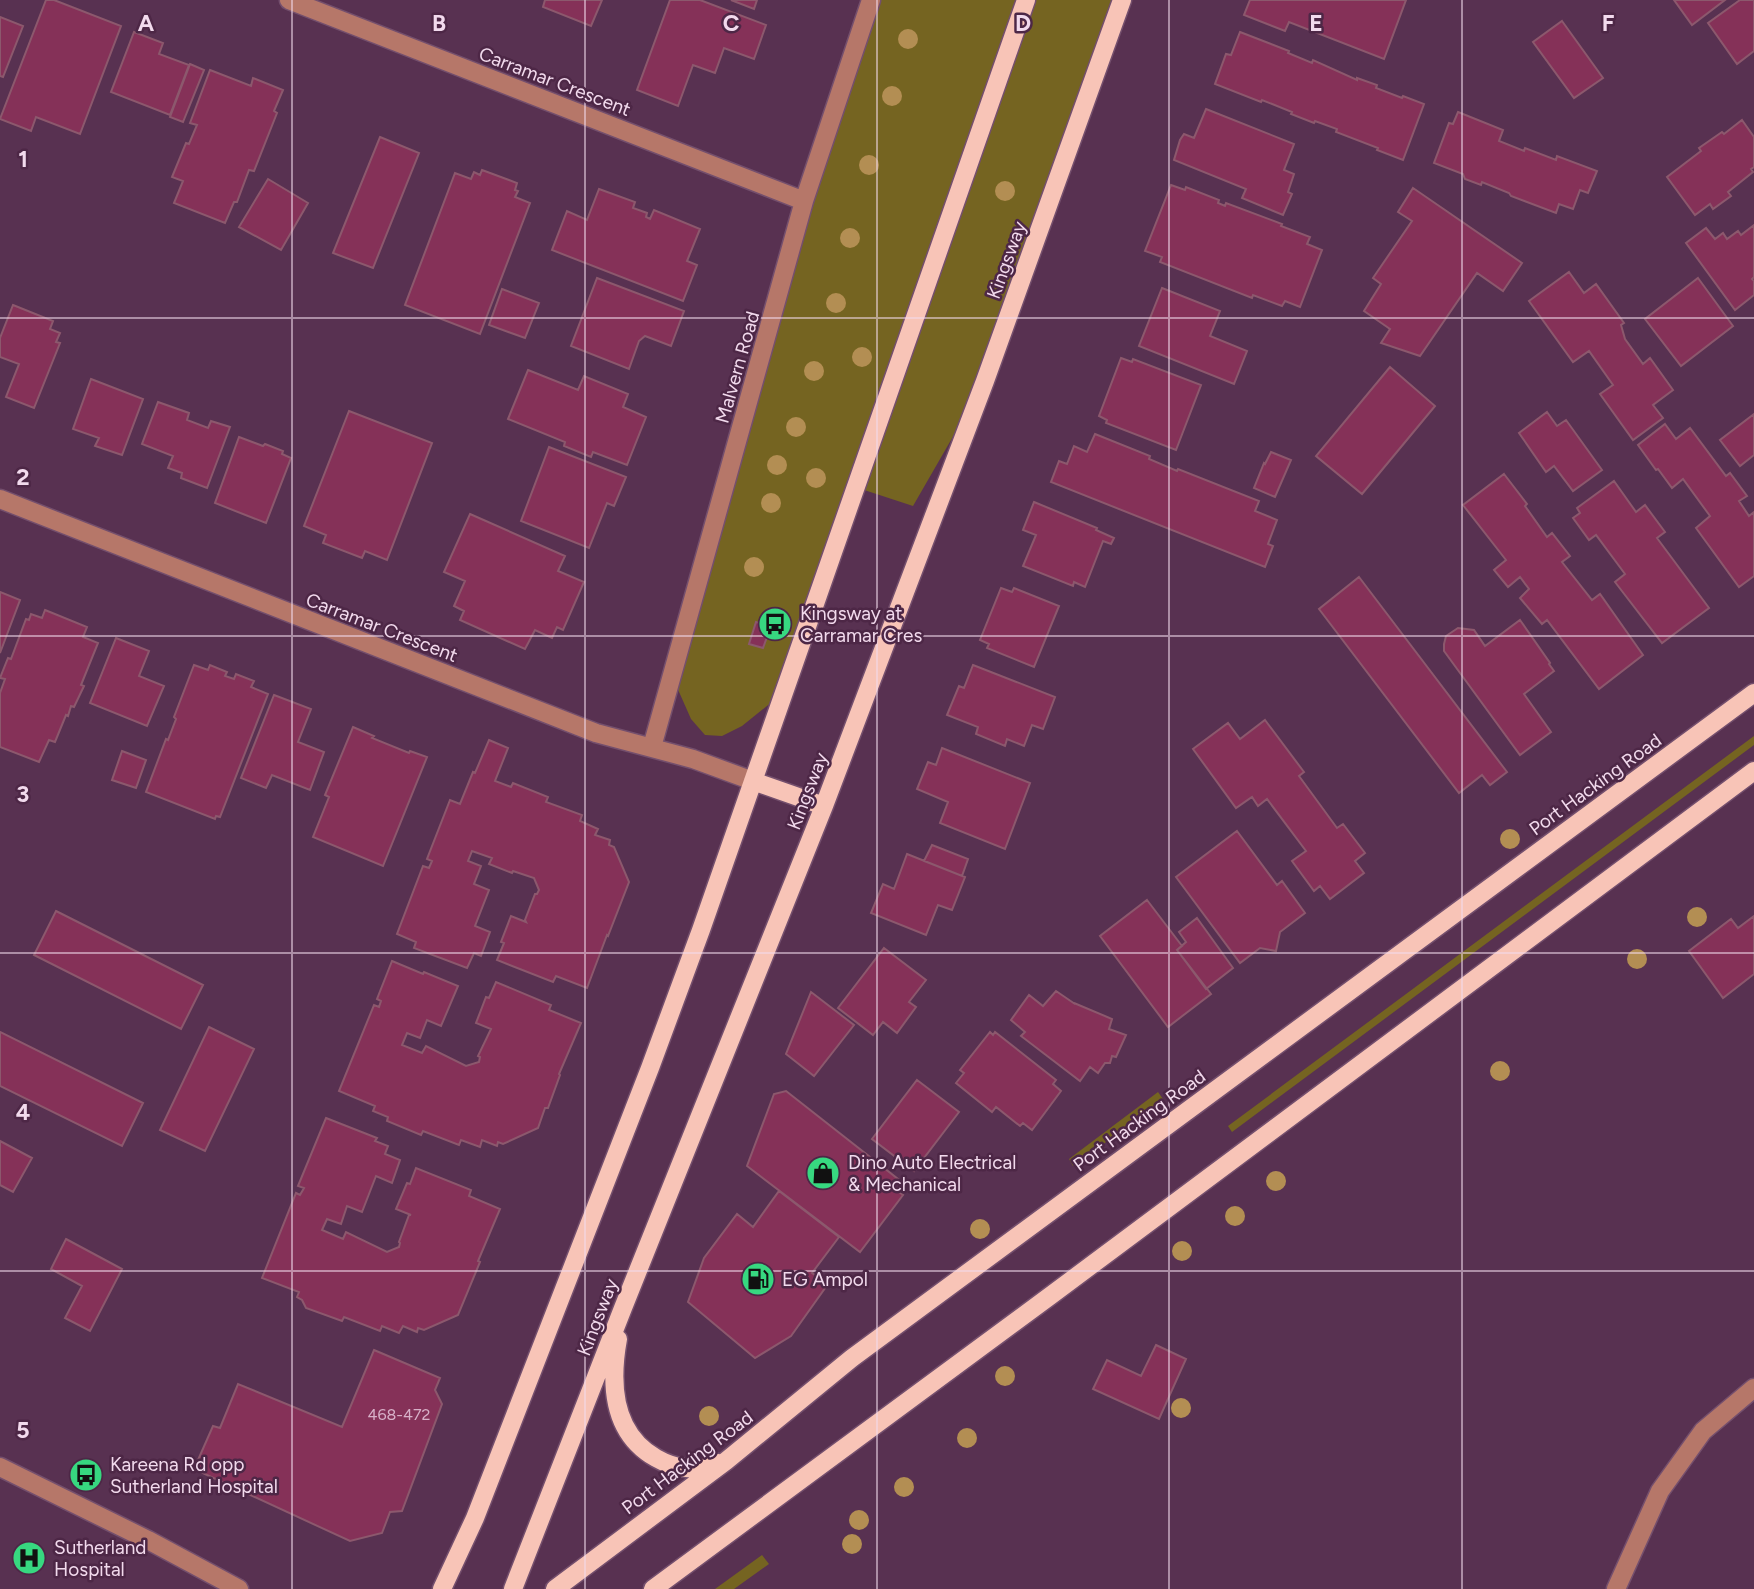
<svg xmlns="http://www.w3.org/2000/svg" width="1754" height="1589" font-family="Figtree,sans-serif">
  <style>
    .green { fill: #756421 }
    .building { fill: #853158; stroke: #8c586d; stroke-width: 2 }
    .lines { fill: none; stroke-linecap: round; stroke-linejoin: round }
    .minor-casing { stroke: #744f6d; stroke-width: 21 }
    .major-casing { stroke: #744f6d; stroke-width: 21 }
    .minor { stroke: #b67769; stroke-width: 18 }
    .major { stroke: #f8c4b7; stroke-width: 18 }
    .tree { fill: #b38e53 }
    .grid { fill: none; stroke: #f2daed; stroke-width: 2; stroke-opacity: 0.55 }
    .labels { text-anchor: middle; stroke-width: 5; stroke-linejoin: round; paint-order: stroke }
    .number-label { font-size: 16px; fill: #d7b0c8 }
    .street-label { font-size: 19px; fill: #f2daed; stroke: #4d2746 }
    .poi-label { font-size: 19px; fill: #f2daed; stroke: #4d2746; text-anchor: start }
    .grid-label { font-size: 23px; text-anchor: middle; font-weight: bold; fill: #f2daed; stroke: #4d2746; stroke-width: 5; stroke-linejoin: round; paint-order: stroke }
  </style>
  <rect width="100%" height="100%" fill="#583151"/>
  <!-- green -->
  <path class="green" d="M871,0H1122L985,381L913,506L855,487L783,693L742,726L722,736L705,735L691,719L672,676Z
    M1754,736V745L1232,1132L1228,1126Z
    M1158,1092L1163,1099L1161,1102L1073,1166L1069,1159Z
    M762,1555L769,1564L734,1589H715Z"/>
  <!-- building -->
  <path class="building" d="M46,0H54L121,26L80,134L36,117L31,131L0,119Z
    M545,0H602L591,26L543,7Z
    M670,0H700L766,25L754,59L724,48L715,73L693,65L678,106L637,90Z
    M731,0H757L754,9Z
    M1250,0H1406L1384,59L1289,22L1285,31L1244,15Z
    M1674,0H1725L1692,25Z
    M1740,0H1754V51L1737,64L1708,23Z
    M0,17L23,26L3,77L0,76Z
    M1562,21L1603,78L1574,98L1533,42Z
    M134,32L163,43L159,54L189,65L170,115L111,92Z
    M1240,32L1289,51L1288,53L1312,63L1313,60L1357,80V78L1377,85L1376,88L1402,98L1403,96L1424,104L1403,160L1377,150L1378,148L1336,132L1337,129L1315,121L1314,123L1291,114L1292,112L1262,100L1261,102L1215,84L1226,54L1231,55Z
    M190,64L204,70L183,122L170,117Z
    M210,70L251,86L253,78L283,90L274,111L277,113L254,171L249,170L237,202H234L225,223L174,203L183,181L172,177L186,143L189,144L197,125L190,123Z
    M1206,109L1294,144L1284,170L1294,174L1288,192L1292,194L1283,215L1242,198L1246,189L1174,160L1180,140L1184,134L1194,138Z
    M1458,112L1503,130L1499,141L1524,151L1525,148L1556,160L1557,156L1597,171L1588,193L1580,190L1573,209L1559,204L1556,213L1511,196L1509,193L1482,182L1481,185L1465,179L1463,174L1434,163L1449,123L1453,124Z
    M1742,120L1754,137V167L1751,169L1753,172L1728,192L1731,196L1713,209L1710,204L1695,215L1667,177L1701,151L1699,148L1722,132L1724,134Z
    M380,137L419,153L373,268L333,253Z
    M482,170L517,183L515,190L518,191L515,197L530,203L480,334L405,305L455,173L471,179L474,172L480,175Z
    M268,179L308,203L281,250L239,227Z
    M1171,185L1185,190L1186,187L1219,200L1218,203L1225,206L1226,203L1282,224L1281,226L1310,237L1307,244L1322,250L1300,307L1285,301L1282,306L1253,295L1252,298L1160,262L1162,257L1145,251Z
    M1413,188L1522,263L1503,291L1477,273L1420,356L1381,343L1390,329L1364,311L1381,284L1373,278L1412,221L1398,212Z
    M599,189L635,202L633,208L647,213L646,217L650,219L654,210L700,229L687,261L697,265L683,301L552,250L567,211L587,220Z
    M1754,225V277L1752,279L1754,281V295L1735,310L1686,243L1706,228L1715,239L1723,233L1727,239L1738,231L1741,235Z
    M1569,272L1584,293L1596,284L1624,323L1621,325L1625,339L1643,364L1650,358L1673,390L1653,405L1663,418L1633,440L1600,394L1613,385L1589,351L1573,362L1529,301Z
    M597,278L684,311L671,346L645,336L639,341L629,369L571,346Z
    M1698,278L1733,326L1681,366L1645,319Z
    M1162,288L1220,311L1210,336L1247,351L1234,384L1139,346Z
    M502,289L539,303L525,338L489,325Z
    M13,305L53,321L50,329L60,333L56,342L60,343L34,408L6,397L19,364L0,357V338Z
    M1121,358L1132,362L1133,359L1201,385L1176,450L1106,423L1107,420L1099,416Z
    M1390,367L1435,406L1362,494L1316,456Z
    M528,370L578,390L584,376L628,394L623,407L646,417L627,465L593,452L591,457L564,446L565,442L508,419Z
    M91,379L143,399L122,455L95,446L99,438L73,429Z
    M158,402L189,413L187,420L208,428L211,421L230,427L207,488L181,478L182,473L168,468L173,456L142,444Z
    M349,411L432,443L387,560L365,551L362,558L323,543L326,535L304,526Z
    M1547,412L1557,426L1566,420L1602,470L1573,491L1554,466L1546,472L1519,433Z
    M1754,414V455L1740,466L1720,440Z
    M1665,424L1676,439L1690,428L1726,476L1730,473L1747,496L1739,501L1749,516L1754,512V576L1739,587L1696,528L1710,516L1683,479L1672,488L1658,469L1656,470L1638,445Z
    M1095,434L1150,456L1149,459L1177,471L1178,469L1259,501L1255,511L1277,520L1268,544L1273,546L1265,567L1051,482L1059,461L1067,464L1074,446L1087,452Z
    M239,437L263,446L265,444L283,451L282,454L291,458L266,523L215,503Z
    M549,447L626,477L614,506L607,503L589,548L521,521Z
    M1271,452L1291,460L1275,497L1254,488L1264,463L1265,464Z
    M1504,474L1527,504L1525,506L1547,537L1552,533L1570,556L1562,562L1592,600L1600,594L1643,655L1599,689L1547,620L1542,624L1520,598L1529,589L1520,577L1508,587L1494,570L1506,560L1463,505Z
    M1614,481L1636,512L1645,505L1665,532L1657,538L1709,608L1662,643L1615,582L1625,574L1596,535L1589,540L1573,518L1580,513L1577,508Z
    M1034,502L1097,528L1096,530L1114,538L1111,544L1103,541L1085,587L1074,582L1073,586L1023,566L1036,535L1023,530Z
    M470,514L565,556L558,571L584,582L563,630L557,627L552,638L535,630L525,649L460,620L464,611L454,606L465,581L444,572Z
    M1359,577L1507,772L1490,785L1482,775L1459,793L1319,609Z
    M1001,588L1012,592L1014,588L1059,606L1034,667L987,648L989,644L980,640Z
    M0,592L20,600L0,653Z
    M45,610L87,627L83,637L98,643L81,685L84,686L74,707L71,706L68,716L66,715L55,742L49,740L39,762L0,747V693L5,679L0,678L8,658L11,659L26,619L29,620L31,614L42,618Z
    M1520,620L1550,663L1549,664L1554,671L1524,694L1551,732L1520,755L1444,651V644L1446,636L1458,628L1474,630L1485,646Z
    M756,622L771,626L763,648L749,644Z
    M116,638L149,651L139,676L164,686L147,726L90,703Z
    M194,665L208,670L210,665L227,672L225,676L234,679L236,674L254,681L251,687L268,694L220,817L216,816L215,819L146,792L166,739L168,740L176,719L174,717Z
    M973,665L1055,697L1043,729L1032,725L1024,746L1007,739L1005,746L976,734L978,727L947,715L959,686L964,688Z
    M274,695L311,709L298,742L324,752L310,790L272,775L266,788L241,778Z
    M1265,720L1304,772L1299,776L1337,828L1343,824L1365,853L1355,861L1364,873L1330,899L1320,886L1314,891L1292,861L1306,851L1267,799L1258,806L1252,797L1236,808L1193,749L1228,723L1240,739Z
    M353,727L374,736L372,738L409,753L410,751L427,757L383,866L313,837L329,797L325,795Z
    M489,740L508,748L495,781L511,787L513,783L548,797L546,802L582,815L580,821L598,829L595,835L610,840L609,845L614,847L629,882L608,936L607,935L587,988L556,976L553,982L497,960L504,943L501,942L511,916L526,922L525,920L535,894H537L539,890L534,878L513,871L512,873L489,864L492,858L472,851L468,861L481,866L474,884L489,890L475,926L490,932L481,956L474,953L467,968L414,948L416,942L397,934L423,866L429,868L432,861L427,859L450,800L460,804L473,772L475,773Z
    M942,748L1030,783L1005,849L940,823L948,802L917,789L928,762L936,765Z
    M122,751L146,760L136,788L112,780Z
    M1237,831L1277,885L1282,881L1305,913L1280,932L1276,951L1260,948L1240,963L1176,877Z
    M932,845L968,859L962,876L924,861Z
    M907,854L965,877L952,910L938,905L926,935L871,913L883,884L894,889Z
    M1147,900L1182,946L1177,950L1211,994L1168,1027L1100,936Z
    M56,911L203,985L181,1029L34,955Z
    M1754,916V974L1723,998L1689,951L1731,919L1738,928Z
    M1197,918L1233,968L1206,989L1177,950L1186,942L1179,932Z
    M884,948L926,980L909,1002L916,1007L897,1033L883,1022L873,1035L838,1008Z
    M392,961L423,974L424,972L458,986L441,1026L427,1020L420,1038L407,1033L402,1045L422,1053L426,1046L466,1066L479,1062L480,1057L478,1056L491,1029L476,1023L486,997L489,998L496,982L551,1005L549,1010L581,1023L559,1074L560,1075L548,1108H545L538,1128L503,1144L498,1142L497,1146L482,1140L480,1147L461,1140L459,1145L423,1131L421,1135L387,1121L388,1117L373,1111L375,1106L339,1091L374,1005L379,1007L381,1001L377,999Z
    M1056,991L1075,1004L1074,1003L1112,1019L1109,1029L1126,1035L1116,1057L1112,1056L1110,1063H1105L1098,1073L1090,1067L1080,1081L1021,1036L1025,1032L1011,1020L1029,995L1043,1006Z
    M811,992L854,1025L814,1076L786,1054Z
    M209,1027L254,1049L205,1151L160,1130Z
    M0,1032L143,1103L122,1146L0,1086Z
    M990,1032L993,1035L995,1032L1056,1080L1053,1084L1061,1091L1032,1130L1023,1123L1020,1126L996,1107L992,1112L956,1083L964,1073L960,1070Z
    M917,1080L959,1112L914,1171L872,1139Z
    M786,1091L898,1179L892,1187L903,1195L860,1252L747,1166L774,1094Z
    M326,1118L377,1138L375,1141L388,1146L385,1154L400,1160L392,1183L376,1176L362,1212L347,1206L341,1224L327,1219L322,1230L343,1239L346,1232L387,1252L399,1247L400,1243L399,1242L409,1215H411L396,1209L407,1183L410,1184L416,1168L471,1190L469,1196L500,1209L478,1261L480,1262L458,1315L424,1330L418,1328L417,1332L403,1326L399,1333L382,1326L380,1331L344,1317L342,1321L306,1308L302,1300L297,1297L299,1292L262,1278L296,1193L300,1195L304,1188L298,1186Z
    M0,1141L32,1158L13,1192L0,1185Z
    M779,1191L839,1237L812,1273L828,1284L791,1336L755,1358L688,1302L704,1258L737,1214L753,1227Z
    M66,1239L122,1269L90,1331L65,1318L82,1286L51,1269Z
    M1156,1345L1186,1359L1159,1419L1093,1389L1107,1360L1141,1376Z
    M374,1350L440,1378L435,1390L442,1404L402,1511L390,1512L382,1533L350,1541L194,1469L213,1426L220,1428L238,1384L342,1427Z"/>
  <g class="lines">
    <defs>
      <path id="minor" d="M289,0L804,201
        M0,499L596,733L693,759L753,781
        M652,747L804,201L871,0
        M0,1467L148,1540L239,1589
        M1616,1589L1660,1491L1703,1431L1754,1388"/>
      <path id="major" d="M753,781L824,806
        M618,1339C610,1383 612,1433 656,1458C677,1470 695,1471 718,1463
        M442,1589L475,1518L650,1068L701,930L1026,0
        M513,1589L623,1308L824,806L985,381L1122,0
        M555,1589L726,1461L852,1358L1754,693
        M653,1589L1050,1296L1754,771"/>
    </defs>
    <!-- minor casing -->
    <use href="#minor" class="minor-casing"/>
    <!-- major casing -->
    <use href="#major" class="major-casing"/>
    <!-- minor -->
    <use href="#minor" class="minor"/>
    <!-- major -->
    <use href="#major" class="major"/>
  </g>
  <!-- trees -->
  <g class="tree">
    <circle cx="908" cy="39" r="10"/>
    <circle cx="892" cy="96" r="10"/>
    <circle cx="869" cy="165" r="10"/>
    <circle cx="1005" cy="191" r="10"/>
    <circle cx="850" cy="238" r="10"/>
    <circle cx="836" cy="303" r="10"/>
    <circle cx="862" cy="357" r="10"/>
    <circle cx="814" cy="371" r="10"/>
    <circle cx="796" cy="427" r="10"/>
    <circle cx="777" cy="465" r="10"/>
    <circle cx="816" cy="478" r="10"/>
    <circle cx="771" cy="503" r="10"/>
    <circle cx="754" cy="567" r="10"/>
    <circle cx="1510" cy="839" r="10"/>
    <circle cx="1697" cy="917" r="10"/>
    <circle cx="1637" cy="959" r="10"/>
    <circle cx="1500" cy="1071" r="10"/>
    <circle cx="1276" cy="1181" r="10"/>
    <circle cx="1235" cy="1216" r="10"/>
    <circle cx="980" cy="1229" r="10"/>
    <circle cx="1182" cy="1251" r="10"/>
    <circle cx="1005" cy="1376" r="10"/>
    <circle cx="1181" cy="1408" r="10"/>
    <circle cx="709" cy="1416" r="10"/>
    <circle cx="967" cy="1438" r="10"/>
    <circle cx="904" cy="1487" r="10"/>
    <circle cx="859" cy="1520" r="10"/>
    <circle cx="852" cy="1544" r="10"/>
  </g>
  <!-- grid -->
  <path class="grid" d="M292,0V1589M585,0V1589M877,0V1589M1169,0V1589M1462,0V1589M0,318H1754M0,636H1754M0,953H1754M0,1271H1754"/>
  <!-- icons -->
  <defs>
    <symbol id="bus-disc" viewBox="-11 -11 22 22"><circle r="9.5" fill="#37d880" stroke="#4d2746"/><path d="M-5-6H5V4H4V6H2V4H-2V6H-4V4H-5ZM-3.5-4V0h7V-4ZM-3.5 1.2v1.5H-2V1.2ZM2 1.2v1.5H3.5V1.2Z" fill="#111"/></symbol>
    <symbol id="shop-disc" viewBox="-11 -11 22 22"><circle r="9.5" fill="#37d880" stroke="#4d2746"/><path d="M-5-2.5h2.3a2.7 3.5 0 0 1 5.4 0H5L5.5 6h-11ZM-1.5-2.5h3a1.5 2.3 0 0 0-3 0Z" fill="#111"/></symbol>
    <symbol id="fuel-disc" viewBox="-11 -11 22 22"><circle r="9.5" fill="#37d880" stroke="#4d2746"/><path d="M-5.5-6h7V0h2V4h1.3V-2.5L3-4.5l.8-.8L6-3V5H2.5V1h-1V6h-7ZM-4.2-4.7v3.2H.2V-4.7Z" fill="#111"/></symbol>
    <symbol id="hospital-disc" viewBox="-11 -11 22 22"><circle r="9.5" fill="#37d880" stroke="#4d2746"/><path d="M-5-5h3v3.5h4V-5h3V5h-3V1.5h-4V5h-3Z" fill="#111"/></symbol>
  </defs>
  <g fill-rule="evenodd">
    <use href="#bus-disc" x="756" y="605" width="38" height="38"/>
    <use href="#shop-disc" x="804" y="1154" width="38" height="38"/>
    <use href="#fuel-disc" x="739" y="1260" width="38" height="38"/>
    <use href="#bus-disc" x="67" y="1456" width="38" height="38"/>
    <use href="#hospital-disc" x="10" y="1539" width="38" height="38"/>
  </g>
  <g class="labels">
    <!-- number labels -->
    <g class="number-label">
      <text x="399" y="1420">468-472</text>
    </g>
    <!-- street labels -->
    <g class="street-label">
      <text transform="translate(555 81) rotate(21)" y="7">Carramar Crescent</text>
      <text transform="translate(1006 260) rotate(-70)" y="7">Kingsway</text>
      <text transform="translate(737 367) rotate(-74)" y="7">Malvern Road</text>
      <text transform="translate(382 627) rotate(21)" y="7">Carramar Crescent</text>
      <text transform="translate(1595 784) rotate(-36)" y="7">Port Hacking Road</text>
      <text transform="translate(807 791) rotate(-69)" y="7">Kingsway</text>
      <text transform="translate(1139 1120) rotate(-36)" y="7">Port Hacking Road</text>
      <text transform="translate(597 1317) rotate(-69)" y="7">Kingsway</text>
      <text transform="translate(687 1462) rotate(-37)" y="7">Port Hacking Road</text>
    </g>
    <!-- poi labels -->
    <g class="poi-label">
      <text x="800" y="620">Kingsway at<tspan x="800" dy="22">Carramar Cres</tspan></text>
      <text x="848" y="1169">Dino Auto Electrical<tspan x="848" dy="22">&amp; Mechanical</tspan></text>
      <text x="782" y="1286">EG Ampol</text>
      <text x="110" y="1471">Kareena Rd opp<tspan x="110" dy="22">Sutherland Hospital</tspan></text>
      <text x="54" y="1554">Sutherland<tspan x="54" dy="22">Hospital</tspan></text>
    </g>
  </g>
  <g class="grid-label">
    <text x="146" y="31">A</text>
    <text x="439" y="31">B</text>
    <text x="731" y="31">C</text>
    <text x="1023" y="31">D</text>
    <text x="1316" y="31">E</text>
    <text x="1608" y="31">F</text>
    <text x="23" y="167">1</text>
    <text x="23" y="485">2</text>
    <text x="23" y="802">3</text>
    <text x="23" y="1120">4</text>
    <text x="23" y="1438">5</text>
  </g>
</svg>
